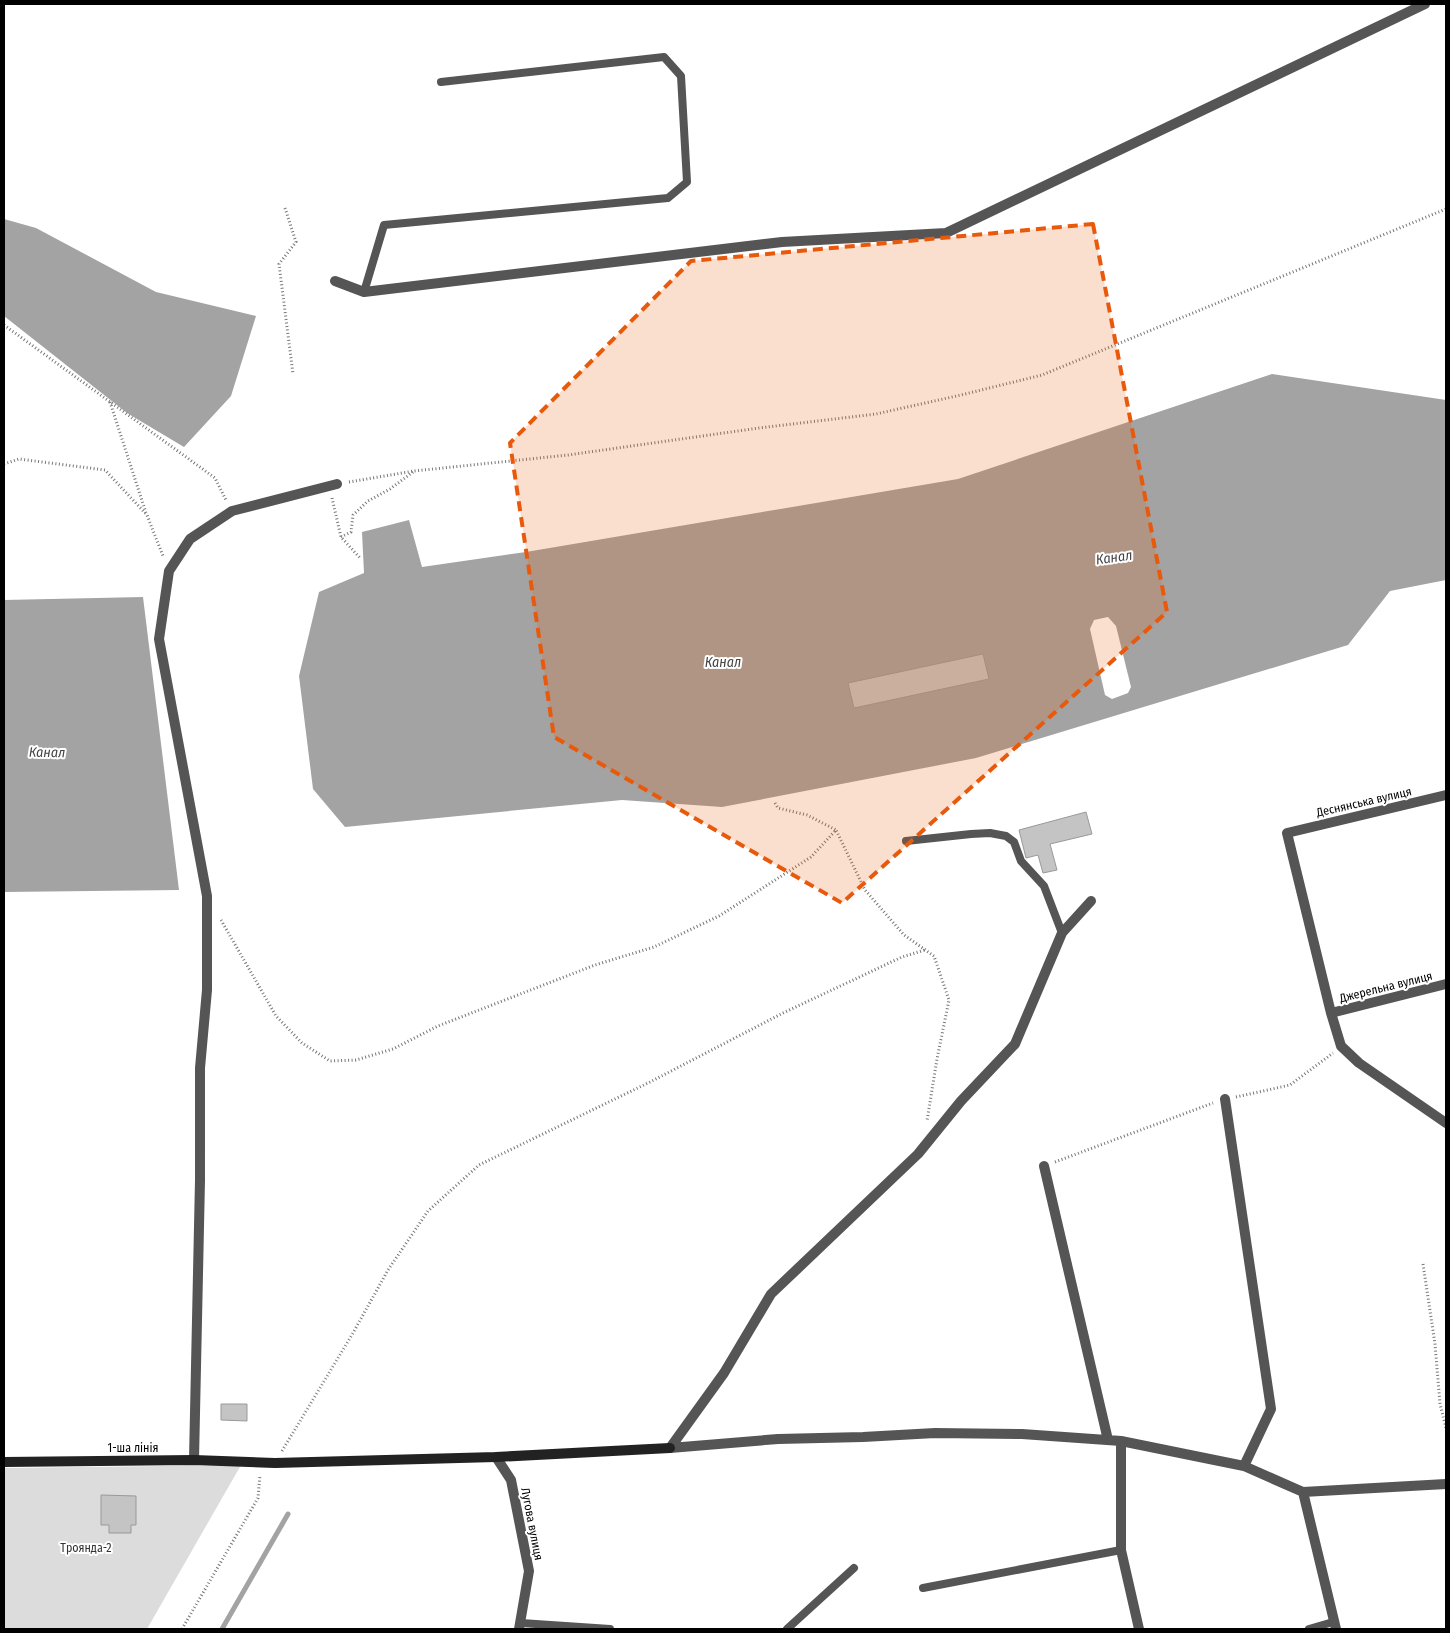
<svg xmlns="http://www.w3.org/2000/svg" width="1450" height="1633" font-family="'Fira Sans Condensed',sans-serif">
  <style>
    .green { fill: #dcdcdc }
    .water { fill: #a3a3a3 }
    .pier { fill: #fff }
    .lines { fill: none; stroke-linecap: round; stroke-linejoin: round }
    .stream { stroke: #a3a3a3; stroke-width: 5 }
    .building { fill: #c4c4c4; stroke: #999 }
    .path { stroke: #777; stroke-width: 3; stroke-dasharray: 1 2.5; stroke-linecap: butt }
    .lane { stroke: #555; stroke-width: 8 }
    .street { stroke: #555; stroke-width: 10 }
    .secondary { stroke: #222; stroke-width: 10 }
    .marked { fill: #e8590c; fill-opacity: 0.2; stroke: #e8590c; stroke-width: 4; stroke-dasharray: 10 6; stroke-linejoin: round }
    .labels { text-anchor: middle; stroke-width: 4; stroke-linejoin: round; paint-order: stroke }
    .street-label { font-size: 12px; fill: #000; stroke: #fff }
    .park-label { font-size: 12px; fill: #333; stroke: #fff }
    .water-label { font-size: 14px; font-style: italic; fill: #444; stroke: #fff }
  </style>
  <rect width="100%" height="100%" fill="#fff"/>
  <!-- green -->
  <path class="green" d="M241,1465L147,1629H4V1468Z"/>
  <!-- water -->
  <path class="water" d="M4,219L36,228L156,292L256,316L231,396L184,447L127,413L4,316Z
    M1272,374L1446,400V580L1390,591L1348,645L976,758L722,807L622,800L345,827L313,789L299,676L319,592L364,573L362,532L409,520L422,567L526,552L958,479Z
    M143,597L179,890L4,892V600Z"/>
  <!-- pier -->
  <path class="pier" d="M1108,617L1116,626L1131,687L1128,693L1112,699L1105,695L1090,629L1094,620Z"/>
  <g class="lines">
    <!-- stream -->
    <path class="stream" d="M222,1629L288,1514"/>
  </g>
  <!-- building -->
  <path class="building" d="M983,654L989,679L854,708L848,683Z
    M1086,812L1092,834L1050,844L1057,870L1043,873L1038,855L1026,858L1019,830Z
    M221,1404H247V1421L221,1420Z
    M101,1495L136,1496V1525H131V1533H109V1525H101Z"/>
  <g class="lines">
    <!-- path -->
    <path class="path" d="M285,208L296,242L279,264L293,374
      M4,325L215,478L226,500
      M110,402L146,513
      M4,464L19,459L105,470L147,515L163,556
      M349,482L414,471L568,455L759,428L876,414L961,395L1042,375L1446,209
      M332,498L341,537L361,559
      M341,537L351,532L353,515L368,501L390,489L413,472
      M775,803L778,808L807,815L836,830
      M221,920L276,1016L302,1043L330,1061L356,1060L393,1049L438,1026L595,965L654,947L719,916L811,857L836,830L865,890L904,935L934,956L949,1000L937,1059L927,1121
      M1236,1097L1290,1085L1333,1053
      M1055,1162L1213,1103
      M1423,1264L1435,1344L1440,1404L1446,1428
      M282,1451L353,1333L388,1270L428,1211L479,1165L650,1082L783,1013L902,957L925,950
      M182,1629L258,1498L260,1475"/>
    <!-- lane -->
    <path class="lane" d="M364,292L384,225L668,198L687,182L681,76L664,57L441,82
      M906,841L971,834L990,833L1006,836L1014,842L1021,861L1044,886L1062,933
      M923,1588L1121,1550
      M521,1623L610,1629
      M787,1629L854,1568
      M1309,1629L1333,1622"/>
    <!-- street -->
    <path class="street" d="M335,281L364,292L782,242L946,233L1425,4
      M1446,795L1287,833L1331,1013L1341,1046L1359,1063L1446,1123
      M1331,1013L1446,984
      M1225,1099L1271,1409L1244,1466
      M1044,1166L1108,1440L1121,1441V1550L1139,1629
      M670,1448L778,1439L863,1437L935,1433L1022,1434L1121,1441L1244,1466L1303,1492L1446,1484
      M670,1448L724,1373L771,1294L918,1154L961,1101L1015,1044L1062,933L1091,901
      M496,1457L511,1480L529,1571L519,1629
      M194,1460L200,1180V1068L207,990V896L159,639L169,571L190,539L232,511L337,484
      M1303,1492L1336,1629"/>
    <!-- secondary -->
    <path class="secondary" d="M4,1462L194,1460L275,1463L496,1457L670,1448"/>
  </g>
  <!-- marked area -->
  <path class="marked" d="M1093,224L1167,612L842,903L554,737L510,443L691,261Z"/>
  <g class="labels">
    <!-- street labels -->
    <g class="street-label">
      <text transform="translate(1364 802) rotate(-13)" y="4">Деснянська вулиця</text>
      <text transform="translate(1386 987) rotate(-14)" y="4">Джерельна вулиця</text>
      <text x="133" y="1452">1-ша лінія</text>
      <text transform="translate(532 1524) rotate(79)" y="4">Лугова вулиця</text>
    </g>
    <!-- park labels -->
    <g class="park-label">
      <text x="86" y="1552">Троянда-2</text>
    </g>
    <!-- water labels -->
    <g class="water-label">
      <text transform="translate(1114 557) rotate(-8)" y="5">Канал</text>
      <text x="723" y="667">Канал</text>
      <text transform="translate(47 752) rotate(1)" y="5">Канал</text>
    </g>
  </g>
  <!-- border -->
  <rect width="1450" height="1633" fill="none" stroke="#000000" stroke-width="10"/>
</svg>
